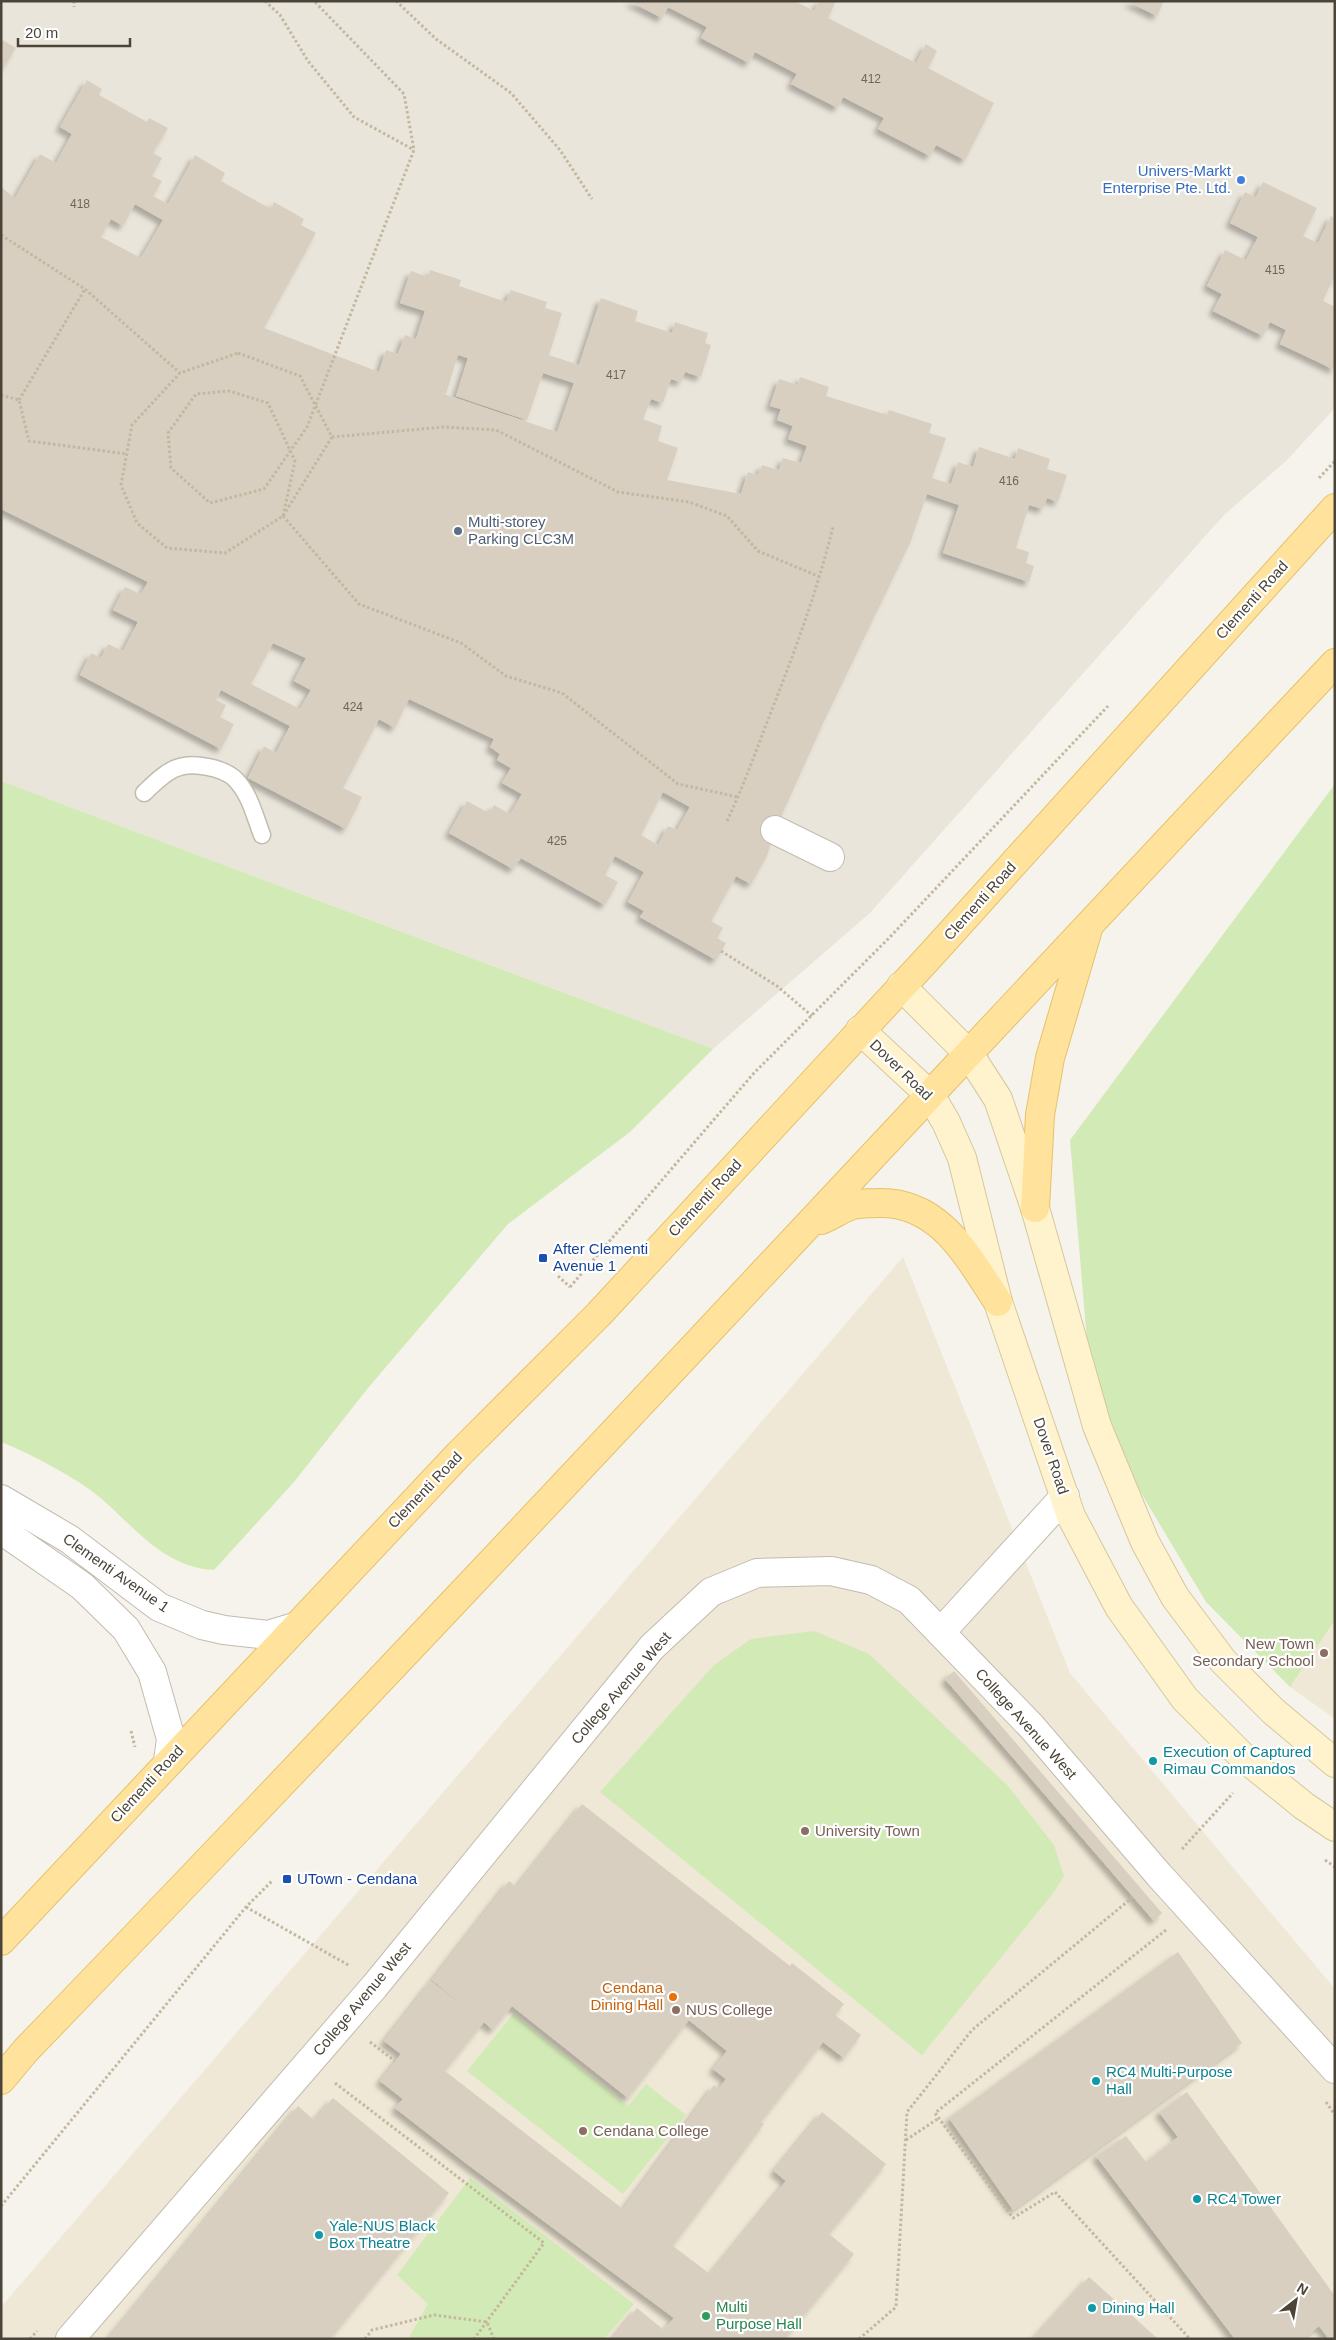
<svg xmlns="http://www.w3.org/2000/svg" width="1336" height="2340" font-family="Helvetica,sans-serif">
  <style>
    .residential { fill: #eae5da }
    .education { fill: #efe8d6 }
    .green { fill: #d2eab5 }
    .building { fill: #d8cfc1; fill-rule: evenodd; filter: url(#shadow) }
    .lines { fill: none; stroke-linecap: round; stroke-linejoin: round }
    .lane-casing { stroke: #c2bbae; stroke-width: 19 }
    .street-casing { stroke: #c2bbae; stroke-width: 30 }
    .secondary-casing { stroke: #d6c79b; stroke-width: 30 }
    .primary-casing { stroke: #e6c16a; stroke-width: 30 }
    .path { stroke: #c4b79f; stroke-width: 3; stroke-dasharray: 2.5 2.5; stroke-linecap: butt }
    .lane { stroke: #fff; stroke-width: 16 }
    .street { stroke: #fff; stroke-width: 28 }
    .secondary { stroke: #fff3cd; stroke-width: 28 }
    .primary { stroke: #ffe39c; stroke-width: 28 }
    .shop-dot { fill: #3f7fe0; stroke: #fff; stroke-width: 2 }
    .service-dot { fill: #5c6f8a; stroke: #fff; stroke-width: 2 }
    .transit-dot { fill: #1a4fb4; stroke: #fff; stroke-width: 2 }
    .education-dot { fill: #8d6e63; stroke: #fff; stroke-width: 2 }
    .culture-dot { fill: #0f9aa8; stroke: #fff; stroke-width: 2 }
    .food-dot { fill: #e8710a; stroke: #fff; stroke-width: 2 }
    .leisure-dot { fill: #2e9e5b; stroke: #fff; stroke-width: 2 }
    .labels { text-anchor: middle; stroke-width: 4.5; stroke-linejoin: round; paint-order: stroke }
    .number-label { font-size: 12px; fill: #6e675b }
    .shop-label { font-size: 15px; fill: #366cbe; stroke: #fff; text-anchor: end }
    .service-label { font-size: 15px; fill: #4e5e75; stroke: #fff; text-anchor: start }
    .street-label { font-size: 15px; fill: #4b4439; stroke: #fff }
    .transit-label { font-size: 15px; fill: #164399; stroke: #fff; text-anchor: start }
    .education-label { font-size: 15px; fill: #785e54; stroke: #fff; text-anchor: start }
    .culture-label { font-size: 15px; fill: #0d838f; stroke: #fff; text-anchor: start }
    .food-label { font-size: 15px; fill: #c56008; stroke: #fff; text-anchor: end }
    .leisure-label { font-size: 15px; fill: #27864d; stroke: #fff; text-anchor: start }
  </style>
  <defs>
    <filter id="shadow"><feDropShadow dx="-4.5" dy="4.5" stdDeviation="2.5" flood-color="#0004"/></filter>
  </defs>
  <rect width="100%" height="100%" fill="#f6f3ec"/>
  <!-- residential -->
  <path class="residential" d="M1,1H1335V408L1286,461L1224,515L870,913L713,1049L1,781Z"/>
  <!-- education -->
  <path class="education" d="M903,1257L1070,1673L1335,1989V2339H1V2307Z
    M1335,1620V1719L1290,1687Z"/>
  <!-- green -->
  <path class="green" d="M1,781L713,1049L630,1132L508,1224L368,1388L294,1482L214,1570C158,1567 130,1519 89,1489C66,1473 27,1452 1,1442Z
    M1335,784V1620L1290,1687L1206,1602L1134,1481L1089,1364L1070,1140Z
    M814,1631L869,1654L1008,1786L1054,1845L1064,1876L1054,1892L922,2055L600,1792L714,1665L751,1639Z
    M513,2014L628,2106L646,2084L686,2115L623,2194L467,2071Z
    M470,2178L634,2304L604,2339H408L428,2304L397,2275Z"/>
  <!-- building -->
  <path class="building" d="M629,1H795L814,11L819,1H836L828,18L916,63L926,44L937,51L928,68L994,103L965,160L936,145L930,156L878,129L884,118L843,97L838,108L791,84L797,74L755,52L749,63L701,38L707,27L668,7L662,18Z
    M1127,1H1164L1157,16Z
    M1,39L16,48L1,72Z
    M87,80L102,89L99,95L147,122L149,118L168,128L153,153L162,158L152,176L162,181L153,196L168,204L195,155L225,173L221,181L271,209L274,202L304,219L301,225L316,233L264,328L379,372L386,350L398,354L405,335L416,339L425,311L400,303L411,271L428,277L430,270L461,280L459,286L506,302L511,290L547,302L545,308L562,313L549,355L579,365L601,298L638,311L635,321L672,333L675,322L708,333L705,343L711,345L701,377L685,372L681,382L671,379L663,403L651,399L643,419L662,426L658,441L678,448L667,480L741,494L748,472L758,475L762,465L779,470L783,458L801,463L807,446L788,439L793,426L777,420L781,409L770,406L779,379L798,385L800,377L829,387L826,396L887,415L889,410L932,424L929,433L946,438L932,478L951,484L958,462L973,467L979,447L1015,459L1018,448L1050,459L1047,469L1067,475L1058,502L1047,498L1043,509L1029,505L1016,548L1029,552L1026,563L1034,566L1029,582L943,553L959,505L927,494L910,543L825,719L775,830L767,856L751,884L736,876L711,921L723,928L717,938L726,943L716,960L640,917L644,911L628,902L644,872L615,856L605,875L618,882L605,905L521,858L513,869L449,833L467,801L489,813L494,805L510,814L522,794L502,783L511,768L497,760L500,754L490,747L494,739L409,699L395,728L379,719L343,788L362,797L346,829L248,778L264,746L276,753L290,726L221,690L216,700L226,705L220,717L234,724L221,749L80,675L91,653L101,658L108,644L123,651L138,622L113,610L125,587L141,594L148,582L1,509V187L15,198L40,154L56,163L72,134L60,127ZM135,204L163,220L141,258L101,237L111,219L123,226ZM458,355L468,358L456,396L527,420L543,373L574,383L557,432L438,392L446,394ZM273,643L306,658L294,681L311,690L300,709L251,684ZM663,792L690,807L677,830L668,826L658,845L641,835Z
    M1263,182L1317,208L1303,236L1318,243L1331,216L1335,218V281L1332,280L1323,301L1335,307V370L1280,344L1286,330L1270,322L1263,336L1213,311L1222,294L1207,286L1225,250L1246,260L1258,237L1230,223L1245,192L1256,197Z
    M954,1671L1162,1913L1154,1921L945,1679Z
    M582,1804L790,1966L792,1963L844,2004L835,2015L861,2035L844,2058L823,2042L761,2122L764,2124L673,2246L710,2274L786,2181L774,2171L822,2112L886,2164L829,2234L854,2254L785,2339H612L637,2308L664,2330L674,2318L467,2164L395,2108L403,2099L380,2081L401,2054L384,2041L431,1981L467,2009L432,1980L509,1881L516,1887ZM512,2006L628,2098L689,2020L727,2051L713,2069L726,2079L719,2089L714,2085L623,2209L445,2071L484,2022L493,2030Z
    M1178,1952L1242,2043L1013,2210L949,2118Z
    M1187,2092L1335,2296V2339H1329L1319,2326L1303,2339H1235L1096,2156L1126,2136L1146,2162L1178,2137L1159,2112Z
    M333,2098L449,2193L330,2339H108L298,2106L314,2120Z
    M1089,2277L1158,2339H1033Z"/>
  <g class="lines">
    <defs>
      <path id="lane" d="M144,793C165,773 177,760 208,767C216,768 229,773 235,779C250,794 255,817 262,835"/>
      <path id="street" d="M775,830L830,857
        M1,1499L69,1539L159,1607L202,1625L224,1630L268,1635L295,1627
        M1,1530L82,1586L126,1629L152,1672L171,1739L168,1761
        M941,1632L1065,1496
        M70,2339L374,1987L652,1647L711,1592L757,1573L831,1571L871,1580L909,1600L1032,1727L1159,1875L1335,2069"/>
      <path id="secondary" d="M901,986L969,1054L998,1099L1035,1208L1097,1426L1145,1542L1175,1597L1223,1661L1273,1711L1335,1763
        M860,1030L930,1095L946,1122L962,1158L998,1302L1071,1516L1119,1607L1185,1699L1242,1756L1304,1806L1335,1827"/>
      <path id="primary" d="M1035,1208L1040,1115L1050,1058L1088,929
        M821,1220C831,1216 841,1209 852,1205C861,1203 869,1203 878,1203C940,1201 968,1257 998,1302
        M1,1941L459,1454L599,1314L931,955L1335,508
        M1,2080L26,2050C468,1593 899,1126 1335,663"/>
    </defs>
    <!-- lane casing -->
    <use href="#lane" class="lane-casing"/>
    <!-- street casing -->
    <use href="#street" class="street-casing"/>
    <!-- secondary casing -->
    <use href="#secondary" class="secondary-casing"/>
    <!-- primary casing -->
    <use href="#primary" class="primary-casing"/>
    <!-- path -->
    <path class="path" d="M74,1V7
      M265,1L280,15L308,61L354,117L414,150
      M396,1L436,39L511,93L560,150L592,199
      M1,235L85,289L180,373
      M238,353L300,376L332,437L283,516L225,553L167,548L137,523L121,485L132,425L180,373Z
      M1,395L19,400L29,441L127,454
      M19,400L85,289
      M332,437L444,427L496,430L618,492L689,502L727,516L758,551L820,577
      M1319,478L1335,461
      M283,516L295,461L268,403L229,391L196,394L168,433L171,468L210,503L264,489L307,427L414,150L404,94L314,1
      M283,516L359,604L461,643L506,676L562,693L678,784L738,797
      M727,821C744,785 757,748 771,712C795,651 817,591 833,527
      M721,951L777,986L812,1016
      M558,1276L570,1287
      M570,1287L754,1073L890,937L1108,706
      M131,1731L135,1747
      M1182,1849L1233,1793
      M1325,1860L1335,1867
      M246,1907L350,1966
      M1166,1930L935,2113L1013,2218L1055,2192L1190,2339
      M370,2042L395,2061
      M335,2083L544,2243L474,2339
      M1326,2102L1335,2115
      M906,2140L939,2118
      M1,2206L246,1907L272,1881
      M30,2339L37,2331
      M365,2339L372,2330L434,2315L487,2322L494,2339
      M859,2339L896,2307L907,2112L972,2030L1133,1897"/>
    <!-- lane -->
    <use href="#lane" class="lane"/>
    <!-- street -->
    <use href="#street" class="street"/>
    <!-- secondary -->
    <use href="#secondary" class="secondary"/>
    <!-- primary -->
    <use href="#primary" class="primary"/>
  </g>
  <!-- markers -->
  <circle class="shop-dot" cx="1241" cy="180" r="5"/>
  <circle class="service-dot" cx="458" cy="531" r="5"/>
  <g class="transit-dot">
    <rect x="538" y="1253" width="10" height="10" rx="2.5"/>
    <rect x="282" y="1874" width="10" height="10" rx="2.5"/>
  </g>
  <g class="education-dot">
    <circle cx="1324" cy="1653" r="5"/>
    <circle cx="805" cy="1831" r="5"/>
    <circle cx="676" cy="2010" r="5"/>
    <circle cx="583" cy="2131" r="5"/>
  </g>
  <g class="culture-dot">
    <circle cx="1153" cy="1761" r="5"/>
    <circle cx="1096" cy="2081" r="5"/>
    <circle cx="1197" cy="2199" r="5"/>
    <circle cx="319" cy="2235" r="5"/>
    <circle cx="1092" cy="2308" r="5"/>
  </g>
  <circle class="food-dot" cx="673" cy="1997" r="5"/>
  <circle class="leisure-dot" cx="706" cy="2316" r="5"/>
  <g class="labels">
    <!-- number labels -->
    <g class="number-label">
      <text x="871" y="83">412</text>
      <text x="80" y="208">418</text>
      <text x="1275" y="274">415</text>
      <text x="616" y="379">417</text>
      <text x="1009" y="485">416</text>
      <text x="353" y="711">424</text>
      <text x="557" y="845">425</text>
    </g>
    <!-- shop labels -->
    <g class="shop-label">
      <text x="1231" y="176">Univers-Markt<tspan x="1231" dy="17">Enterprise Pte. Ltd.</tspan></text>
    </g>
    <!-- service labels -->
    <g class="service-label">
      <text x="468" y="527">Multi-storey<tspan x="468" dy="17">Parking CLC3M</tspan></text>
    </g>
    <!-- street labels -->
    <g class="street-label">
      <text transform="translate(1252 600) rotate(-48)" y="5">Clementi Road</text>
      <text transform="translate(980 901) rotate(-48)" y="5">Clementi Road</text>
      <text transform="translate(901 1070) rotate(44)" y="5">Dover Road</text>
      <text transform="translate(705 1198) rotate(-47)" y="5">Clementi Road</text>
      <text transform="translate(1051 1456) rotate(71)" y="5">Dover Road</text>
      <text transform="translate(425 1490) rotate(-46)" y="5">Clementi Road</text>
      <text transform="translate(116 1573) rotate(35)" y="5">Clementi Avenue 1</text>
      <text transform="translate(621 1688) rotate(-49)" y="5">College Avenue West</text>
      <text transform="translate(1026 1724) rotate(48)" y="5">College Avenue West</text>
      <text transform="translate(147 1784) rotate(-47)" y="5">Clementi Road</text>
      <text transform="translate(362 1999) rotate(-50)" y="5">College Avenue West</text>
    </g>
    <!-- transit labels -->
    <g class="transit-label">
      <text x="553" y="1254">After Clementi<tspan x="553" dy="17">Avenue 1</tspan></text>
      <text x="297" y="1884">UTown - Cendana</text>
    </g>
    <!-- education labels -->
    <g class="education-label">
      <text x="1314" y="1649" text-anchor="end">New Town<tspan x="1314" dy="17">Secondary School</tspan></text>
      <text x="815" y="1836">University Town</text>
      <text x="686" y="2015">NUS College</text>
      <text x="593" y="2136">Cendana College</text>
    </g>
    <!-- culture labels -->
    <g class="culture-label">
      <text x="1163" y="1757">Execution of Captured<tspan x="1163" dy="17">Rimau Commandos</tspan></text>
      <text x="1106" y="2077">RC4 Multi-Purpose<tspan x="1106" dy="17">Hall</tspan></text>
      <text x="1207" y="2204">RC4 Tower</text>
      <text x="329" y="2231">Yale-NUS Black<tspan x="329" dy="17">Box Theatre</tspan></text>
      <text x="1102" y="2313">Dining Hall</text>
    </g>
    <!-- food labels -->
    <g class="food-label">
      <text x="663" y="1993">Cendana<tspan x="663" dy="17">Dining Hall</tspan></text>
    </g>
    <!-- leisure labels -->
    <g class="leisure-label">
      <text x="716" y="2312">Multi<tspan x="716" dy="17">Purpose Hall</tspan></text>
    </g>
  </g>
  <!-- border -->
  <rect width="1336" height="2340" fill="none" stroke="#4b4439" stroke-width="5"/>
  <!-- north arrow -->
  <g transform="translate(1296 2300) rotate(31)" stroke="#ffffff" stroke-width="4" paint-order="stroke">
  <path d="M0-4L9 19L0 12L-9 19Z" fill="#4b4439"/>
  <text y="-8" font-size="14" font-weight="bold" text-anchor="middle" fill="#4b4439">N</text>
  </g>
  <!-- scale -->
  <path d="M18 38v8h112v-8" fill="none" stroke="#4b4439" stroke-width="2.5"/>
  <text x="25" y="38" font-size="15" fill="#4b4439" stroke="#ffffff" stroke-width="4" paint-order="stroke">20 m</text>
</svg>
